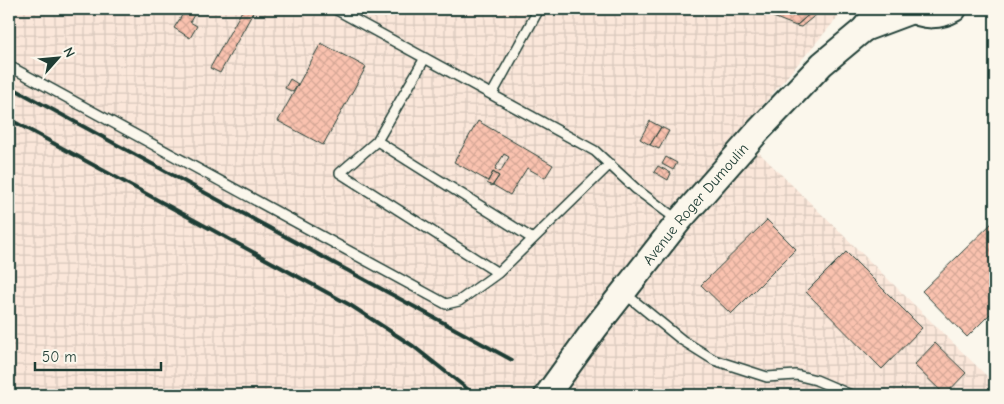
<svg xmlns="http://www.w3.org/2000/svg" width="1004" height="404" font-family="'Comic Neue',sans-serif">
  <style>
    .industrial { fill: url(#industrial-grid) }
    .building { fill: url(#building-cross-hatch); stroke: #1f3d34; fill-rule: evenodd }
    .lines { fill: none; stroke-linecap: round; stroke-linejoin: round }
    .lane-casing { stroke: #1f3d34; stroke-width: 12 }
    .secondary-casing { stroke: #1f3d34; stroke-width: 28 }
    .lane { stroke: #fbf7ec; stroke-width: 9 }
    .secondary { stroke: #fbf7ec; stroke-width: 24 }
    .rail { stroke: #1f3d34; stroke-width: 4 }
    .labels { text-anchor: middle; stroke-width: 4; stroke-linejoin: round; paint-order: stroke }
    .street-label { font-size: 15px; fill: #1f3d34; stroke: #fbf7ec }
  </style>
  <defs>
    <pattern id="industrial-grid" width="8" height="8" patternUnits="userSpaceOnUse" patternTransform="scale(1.25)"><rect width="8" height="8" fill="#fbe7da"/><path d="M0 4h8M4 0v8" fill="none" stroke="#d7c7bc"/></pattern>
    <pattern id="building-cross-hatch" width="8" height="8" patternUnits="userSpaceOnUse" patternTransform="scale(1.25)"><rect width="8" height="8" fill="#fac2af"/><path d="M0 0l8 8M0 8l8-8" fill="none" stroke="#d6a897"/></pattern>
  </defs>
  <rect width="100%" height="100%" fill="#fbf7ec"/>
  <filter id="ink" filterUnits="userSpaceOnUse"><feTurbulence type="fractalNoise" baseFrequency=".02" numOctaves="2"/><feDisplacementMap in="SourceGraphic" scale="10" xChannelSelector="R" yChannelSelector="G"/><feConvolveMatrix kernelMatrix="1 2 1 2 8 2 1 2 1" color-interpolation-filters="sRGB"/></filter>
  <g filter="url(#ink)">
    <!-- industrial -->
    <path class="industrial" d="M9,9H845L739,133L995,384V395H9Z"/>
    <!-- building -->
    <path class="building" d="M186,9L195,13L190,22L197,26L190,38L174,28Z
      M243,9H255L220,73L210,68Z
      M753,9H815L796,26Z
      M815,9H823L801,27L796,26Z
      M321,43L366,67L323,145L278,121Z
      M290,79L298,84L293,92L285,88Z
      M478,121L553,165L545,178L527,168L510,195L493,185L499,176L493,172L488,181L454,162ZM504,154L509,157L500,172L495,169Z
      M650,121L661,127L650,145L640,139Z
      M661,127L669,131L659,149L650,145Z
      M666,157L677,163L673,170L662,164Z
      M658,166L671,173L668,180L654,172Z
      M493,172L499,176L492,186L487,183Z
      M767,220L796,249L731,314L701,285Z
      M994,221L995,309L967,337L922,291Z
      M846,252L922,328L882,369L806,292Z
      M935,343L966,373L945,395L914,365Z"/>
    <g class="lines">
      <defs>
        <path id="lane" d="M335,9L595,151L636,189L679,221
          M425,58L377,141L340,173L498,273L610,164
          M9,66L446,304L459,301L498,273
          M492,94L539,9
          M377,141L533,239
          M623,292L682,340L714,360L767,377L796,375L816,380L851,395"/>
        <g id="secondary">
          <path d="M910,9C924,18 940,17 954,9"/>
          <path d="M864,29L912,11"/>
          <path id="s1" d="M547,395L596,327L679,221L759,130L822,64L864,29L879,9"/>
        </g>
      </defs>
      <!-- lane casing -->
      <use href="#lane" class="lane-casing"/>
      <!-- secondary casing -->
      <use href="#secondary" class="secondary-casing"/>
      <!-- lane -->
      <use href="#lane" class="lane"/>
      <!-- secondary -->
      <use href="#secondary" class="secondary"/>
      <!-- rail -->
      <path class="rail" d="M9,86L512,360
        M9,119L350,305L413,346L475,395"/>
    </g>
  </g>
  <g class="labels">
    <!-- street labels -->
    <g class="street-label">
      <text dy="5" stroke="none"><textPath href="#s1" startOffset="242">Avenue Roger Dumoulin</textPath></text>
    </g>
  </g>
  <!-- margin -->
  <rect width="1004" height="404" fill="none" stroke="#fbf7ec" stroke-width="30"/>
  <rect x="15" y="15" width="974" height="374" fill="none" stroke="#1f3d34" stroke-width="2" filter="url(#ink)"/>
  <!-- north arrow -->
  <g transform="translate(58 58) rotate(63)" stroke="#fbf7ec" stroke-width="4" paint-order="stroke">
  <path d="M0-4L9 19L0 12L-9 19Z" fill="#1f3d34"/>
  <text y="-8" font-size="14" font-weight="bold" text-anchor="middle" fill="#1f3d34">N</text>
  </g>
  <!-- scale -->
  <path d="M35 362v8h126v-8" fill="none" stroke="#1f3d34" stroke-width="2.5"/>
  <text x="42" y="362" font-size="15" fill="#1f3d34" stroke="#fbf7ec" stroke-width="4" paint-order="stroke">50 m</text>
</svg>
